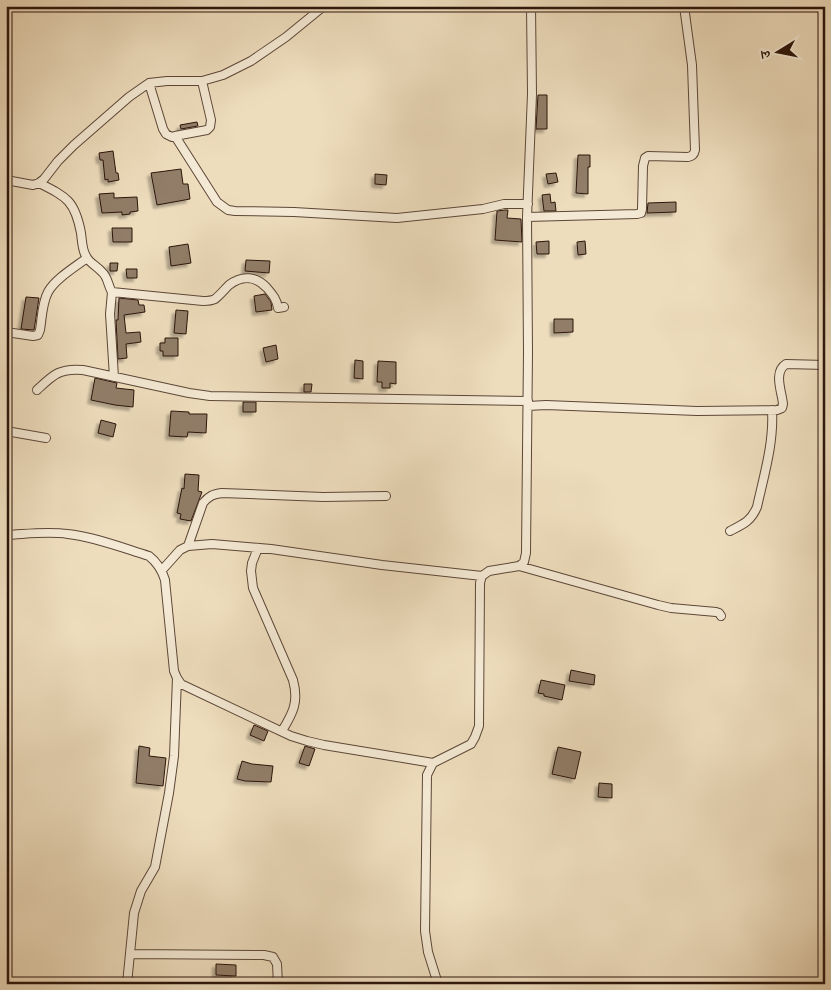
<svg xmlns="http://www.w3.org/2000/svg" width="831" height="990" font-family="'IM FELL Great Primer','Noto Serif Devanagari',serif">
  <style>
    .building { fill: #917d68; stroke: #2c150c; filter: url(#shadow) }
    .lines { fill: none; stroke-linecap: round; stroke-linejoin: round }
    .minor-casing { stroke: #5c4738; stroke-width: 10 }
    .minor { stroke: #f4e9d4; stroke-width: 8 }
  </style>
  <defs>
    <filter id="shadow"><feDropShadow dx="-3.5" dy="3.5" stdDeviation="1" flood-color="#0004"/></filter>
  </defs>
  <rect width="100%" height="100%" fill="#eeddbd"/>
  <filter id="stains"><feTurbulence type="fractalNoise" baseFrequency=".004" numOctaves="4"/><feColorMatrix values="0 0 0 0 .2 0 0 0 0 .09 0 0 0 0 .02 0 0 0 .5 -.17"/></filter>
  <radialGradient id="worn" r=".72"><stop offset=".6" stop-color="#630" stop-opacity="0"/><stop offset="1" stop-color="#630" stop-opacity=".3"/></radialGradient>
  <!-- building -->
  <path class="building" d="M538,95H547V129H536Z
    M197,122L198,126L181,129L180,125Z
    M113,151L116,173H118L119,180L108,182V179L105,180L103,160H100L99,153Z
    M578,155H590V167H588V194L576,193Z
    M181,169L183,184H188L190,199L157,205L151,173Z
    M556,173L558,182L548,184L546,174Z
    M375,174L387,175L386,185L375,184Z
    M114,193V198L137,197L138,211L130,212V214L122,215V212L102,213L99,194Z
    M550,194L551,203L555,202L556,211H544L542,195Z
    M676,202V212L647,213L648,203Z
    M505,210H508L507,218L521,219L522,242L495,240L497,211Z
    M112,228H132V242H113Z
    M549,241V254H537L536,242Z
    M585,241L586,254L578,255L577,242Z
    M188,244L191,263L171,266L169,247Z
    M246,260L270,261L269,273L245,271Z
    M110,263H118L117,271H110Z
    M126,269H137V278H127Z
    M265,294L271,302L272,310L256,312L254,296Z
    M26,297L39,298L34,330L21,329Z
    M119,298L138,300L139,305H144L145,312L124,315L126,333L140,332L141,342L126,344L127,358L118,359L116,320H118Z
    M176,310L188,311L186,334L174,333Z
    M554,319H573V332L554,333Z
    M165,338H178V356H163V351H160V343H165Z
    M276,345L278,359L266,362L263,348Z
    M355,360L363,361V379L354,378Z
    M378,361L396,362V384L390,383V388H382V382H377Z
    M95,378L117,383L116,388L134,390L133,407L115,405L91,400Z
    M304,384H312L311,392H304Z
    M243,402H256V412H243Z
    M171,411L189,412V414H207L206,433L188,432L187,437L169,436Z
    M101,420L116,424L113,437L98,433Z
    M185,474L199,475L198,491L202,492L191,521L180,519L181,514L177,513L182,488L184,489Z
    M571,670L595,675L594,685L569,681Z
    M541,680L565,685L562,700L544,696V694L538,693Z
    M254,725L268,731L264,741L250,735Z
    M139,746L150,748L149,756L166,758L163,786L136,783Z
    M305,746L315,749L309,766L299,763Z
    M558,747L581,752L575,779L552,774Z
    M242,761L252,764L273,766L271,782L245,781L237,779Z
    M599,783L612,784V798L598,797Z
    M216,964L236,965V976L216,975Z"/>
  <g class="lines">
    <defs>
      <path id="minor" d="M149,83L163,129L166,134L172,137L175,136L217,202L228,210L235,211L294,212L397,218L483,209L504,204H528
        M175,136L207,130L210,127L211,120L202,81
        M6,180L33,185L39,183L44,179L58,161L74,145L129,97L149,83L167,81H202L223,75L251,61L286,37L324,6
        M39,183C67,197 75,201 81,233C82,240 82,250 86,256C89,263 97,266 102,272C108,277 108,286 112,292L110,314L114,377
        M527,217L637,214L641,213L642,209L643,166L645,158L648,156L688,157C692,156 694,155 695,150L692,65L684,6
        M112,292L203,301C207,301 211,301 215,299C220,295 224,290 229,285C242,275 256,276 267,288C273,295 277,300 278,308L284,307
        M6,332L33,336L38,335L40,330C42,318 42,303 48,292C55,279 75,267 87,258
        M37,390C53,375 59,368 83,370L189,393L210,396L528,401
        M528,406L546,405L697,411L777,410L782,408L783,404C782,392 773,372 786,364L825,365
        M6,431L46,438
        M730,531C744,524 751,521 757,507C764,475 774,443 772,410
        M6,535C27,534 47,531 68,534C95,537 123,548 149,556C158,563 162,570 165,580L174,671L177,678L181,684L291,736L307,741L324,745L433,763
        M188,546L203,503C209,496 213,494 222,493L323,497L386,496
        M258,548L252,563L251,571L253,588L293,680C299,702 293,713 282,731
        M519,566L658,605L671,608L716,612L719,613L721,616
        M162,570L180,550L188,546L212,544L271,549L382,565L482,576
        M130,954L264,955L273,957L277,964L278,984
        M127,984L134,913L141,891L155,867L169,793L174,756L177,678
        M438,984L428,952L425,931L427,775L433,763L471,744L475,737L479,726L480,583L482,576L489,571L519,566L524,562L526,553L528,352L527,217L532,94L531,6"/>
    </defs>
    <!-- minor casing -->
    <use href="#minor" class="minor-casing"/>
    <!-- minor -->
    <use href="#minor" class="minor"/>
  </g>
  <!-- margin -->
  <rect width="831" height="990" fill="none" stroke="#eeddbd" stroke-width="25"/>
  <rect x="8" y="8" width="816" height="975" fill="none" stroke="#2c150c" stroke-width="2.5"/>
  <rect x="12" y="12" width="806" height="965" fill="none" stroke="#2c150c"/>
  <!-- north arrow -->
  <g transform="translate(778 52) rotate(260)" stroke="#f4e9d4" stroke-width="4" paint-order="stroke">
  <path d="M0-4L9 19L0 12L-9 19Z" fill="#2c150c"/>
  <text y="-8" font-size="14" font-weight="bold" text-anchor="middle" fill="#2c150c">उ</text>
  </g>
  <rect width="100%" height="100%" filter="url(#stains)"/>
  <rect width="100%" height="100%" fill="url(#worn)"/>
</svg>
